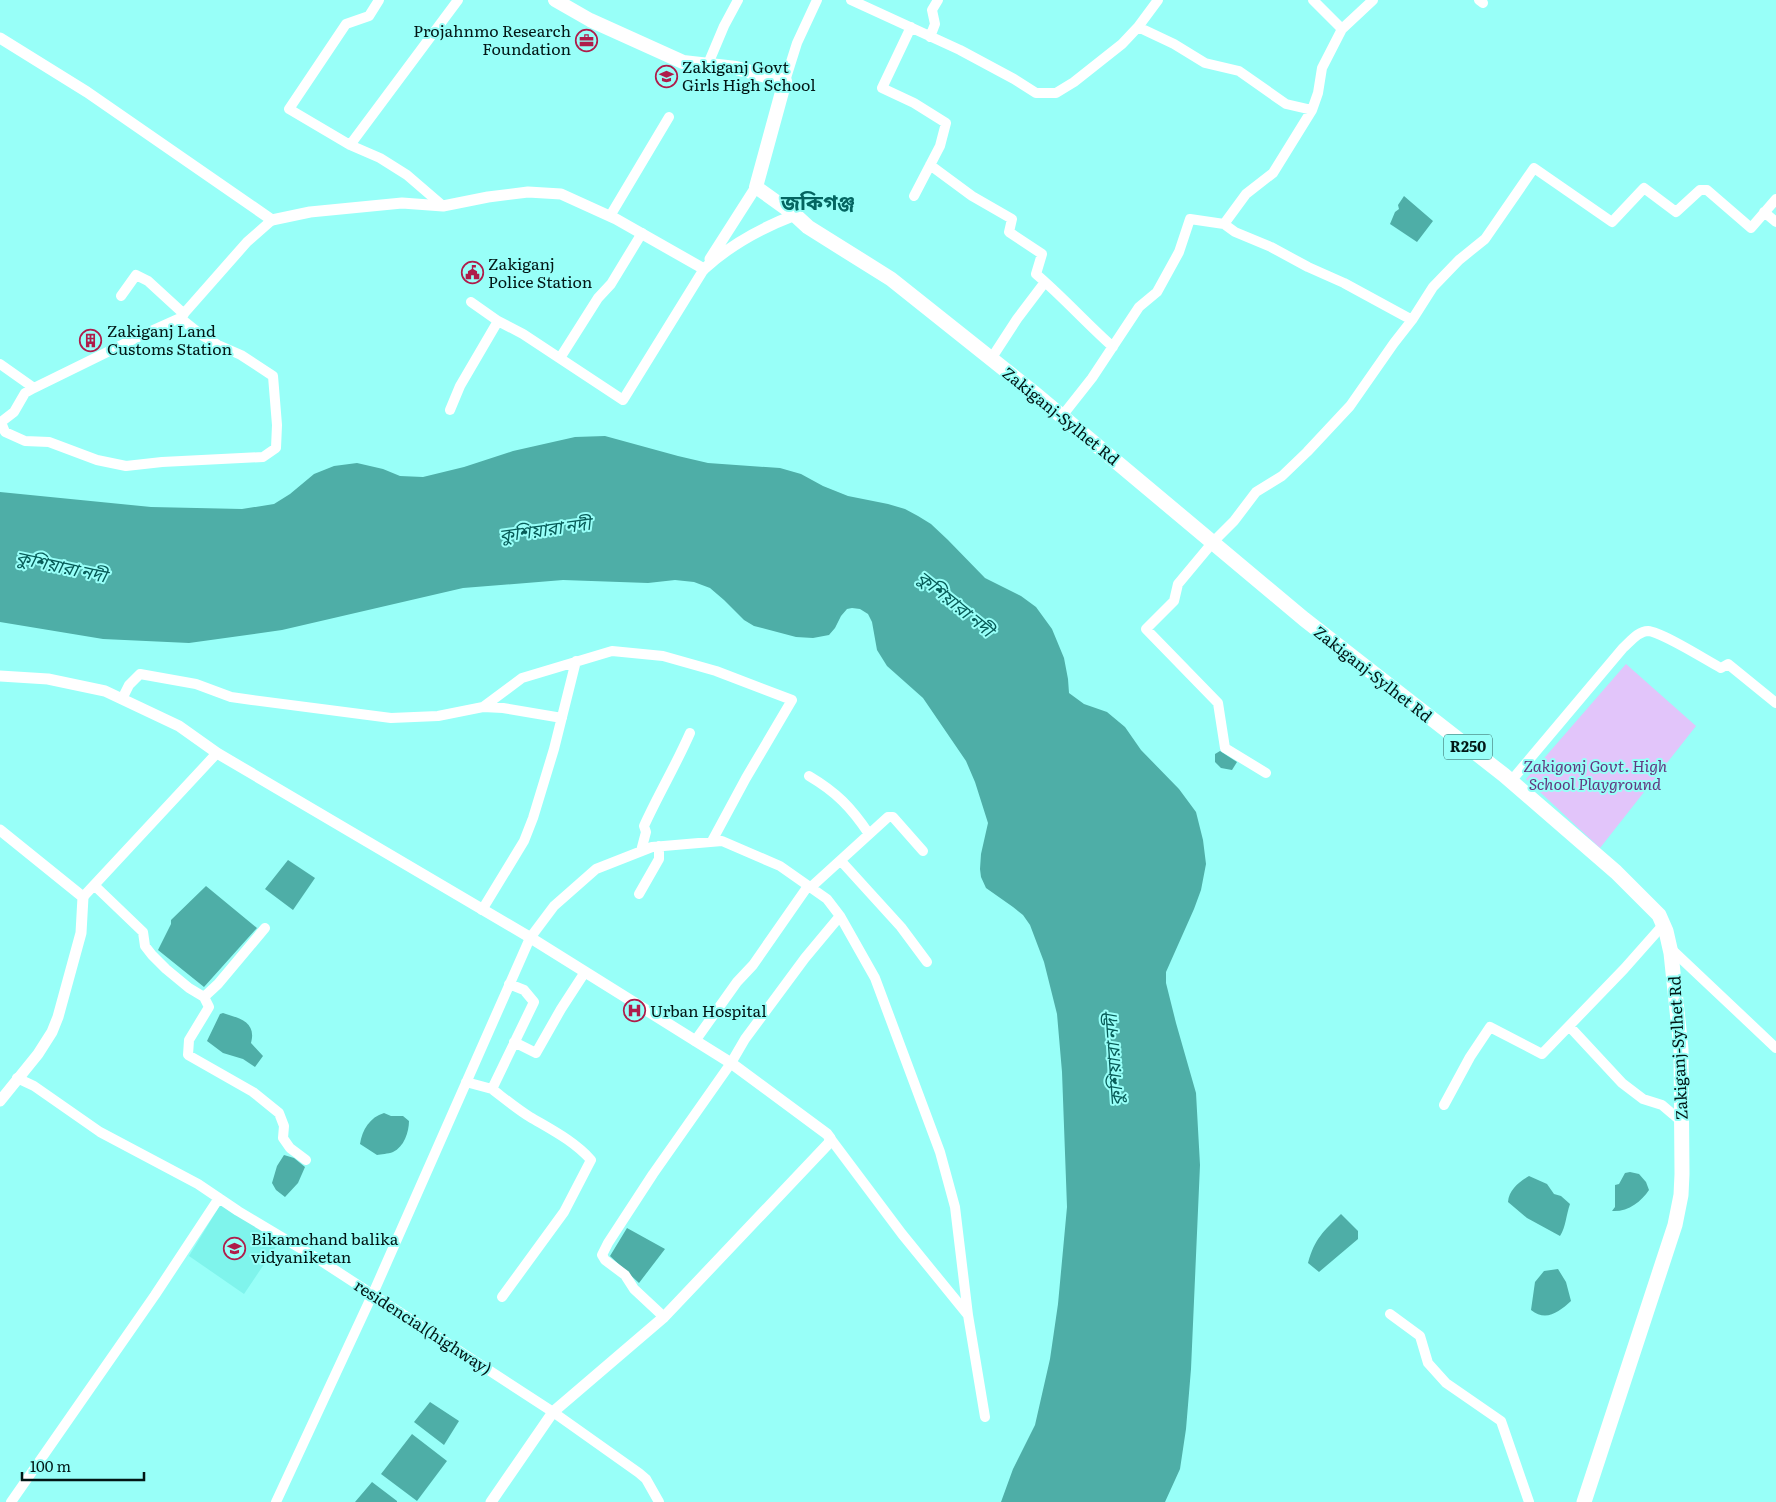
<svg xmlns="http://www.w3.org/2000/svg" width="1776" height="1502" font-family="Literata,'Noto Sans Bengali',serif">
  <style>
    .built { fill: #7ff4ec }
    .green { fill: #e2c5fa }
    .water { fill: #4eaea7 }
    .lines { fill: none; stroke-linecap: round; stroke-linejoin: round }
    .minor { stroke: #fff; stroke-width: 10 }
    .tertiary { stroke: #fff; stroke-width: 11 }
    .secondary { stroke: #fff; stroke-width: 14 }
    .primary { stroke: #fff; stroke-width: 15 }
    .labels { text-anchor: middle; stroke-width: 4; stroke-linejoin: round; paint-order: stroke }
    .shield { fill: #98fff8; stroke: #2f5d5a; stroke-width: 1 }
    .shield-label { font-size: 15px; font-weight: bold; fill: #021716 }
    .poi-label { font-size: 16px; fill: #021716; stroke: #98fff8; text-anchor: start }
    .street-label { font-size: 16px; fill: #021716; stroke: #98fff8 }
    .park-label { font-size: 16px; font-style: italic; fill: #62387f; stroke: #98fff8 }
    .water-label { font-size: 18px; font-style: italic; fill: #075c58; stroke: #98fff8 }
    .district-label { font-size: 21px; font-weight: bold; fill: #046561; stroke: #98fff8 }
  </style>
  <rect width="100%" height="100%" fill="#98fff8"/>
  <!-- built -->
  <path class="built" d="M222,1202L281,1239L244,1294L189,1256Z"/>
  <!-- green -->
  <path class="green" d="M1626,664L1696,726L1600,848L1526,779Z"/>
  <!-- water -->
  <path class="water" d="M1404,196L1433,221L1417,242L1390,224L1395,212L1399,209L1398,205Z
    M605,436L678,456L708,463L780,468L801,474L823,486L848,496L888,504L905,509L918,516L931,524L948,540L985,578L1021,596L1036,607L1052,629L1064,658L1068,679L1069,693L1084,704L1107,712L1125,727L1141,750L1179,789L1196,812L1203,840L1206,864L1201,890L1194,909L1166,972V983L1176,1023L1196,1093L1200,1165L1191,1369L1186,1429L1180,1469L1165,1502H1001L1013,1469L1035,1425L1050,1359L1058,1304L1067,1207L1062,1072L1057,1014L1044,962L1030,925L1023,915L1013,907L986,888L981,877L980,869L981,854L988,823L975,782L966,761L923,698L887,666L877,650L872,622L868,614L860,609L852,608L847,609L841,616L835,628L829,635L813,638L796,637L754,626L744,620L724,600L710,588L694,582L675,580L648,583L563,580L463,588L282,630L189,643L103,639L0,622V492L151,507L242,509L274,504L290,494L314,474L334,466L357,463L383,469L400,476L423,477L464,467L513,451L575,437Z
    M1220,751L1237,762L1232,770L1221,768L1215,762V754Z
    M288,860L315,878L293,910L265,889Z
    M206,886L257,928L204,987L158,950L171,924V920Z
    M223,1013C238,1018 257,1021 251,1043L263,1056L255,1067L243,1059L223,1053L207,1041L220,1014Z
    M384,1113L391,1116H403L409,1121C409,1132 404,1147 393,1152C388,1154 381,1154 377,1155L360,1144C362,1130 370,1117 384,1113Z
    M284,1155L294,1158L305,1167L298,1183L285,1197L276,1190L272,1183L277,1166Z
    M1630,1172L1639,1174L1646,1182L1649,1190C1641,1202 1628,1212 1612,1211L1615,1207V1185L1619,1184L1625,1173Z
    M1529,1176L1547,1184L1554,1194L1561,1196L1570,1204C1566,1215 1566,1227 1560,1236L1527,1218L1508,1202C1509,1190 1519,1182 1529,1176Z
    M1341,1214L1358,1231V1239L1319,1272L1308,1263C1315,1238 1323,1232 1341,1214Z
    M627,1228L665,1249L639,1283L610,1256Z
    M1558,1269L1566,1282L1571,1301C1559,1312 1546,1322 1531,1310L1535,1282L1544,1271Z
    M430,1402L459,1421L444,1445L414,1422Z
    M412,1434L447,1461L417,1501L381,1474Z
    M372,1482L397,1501V1502H355Z"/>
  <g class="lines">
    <!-- minor -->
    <path class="minor" d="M379,0L369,16L346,24L289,109L350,145L380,158L407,175L443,206
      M851,0L960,50L1014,79L1036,93H1056L1074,82L1122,44L1138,27
      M1158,0L1138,27L1174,44L1205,63L1239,71L1286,104L1312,110
      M1313,0L1342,29
      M1479,0L1483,3
      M911,27L882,88L914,103L946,123L940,146L914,196
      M930,37L935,24L932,10L938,0
      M708,64L724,26L738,0
      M785,81L797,43L817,0
      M350,145L458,0
      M930,165L972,196L1012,219L1009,232L1042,254L1036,274C1063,297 1086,323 1113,347
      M1764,212L1776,222
      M610,216L669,117
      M1224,224L1246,194L1273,173L1312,110L1318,93L1322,68L1342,29L1373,0
      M121,296L136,275L148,281L184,314
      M471,302L498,321L523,334L623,400L704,269
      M560,358L598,298L611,284L642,233
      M991,359L1017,319L1045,282
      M0,364L34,388L142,335L180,318L247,242L272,220
      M34,388L25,393L14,412L1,422L5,432L25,441L49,442L97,460L126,466L162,462L263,457L276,448L277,425L273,376L241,355L218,345L200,334L180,318
      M450,410L460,386L498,321
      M1062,416L1092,378L1139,307L1157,292L1179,252L1190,219L1224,224L1235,232L1271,247L1308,267L1344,283L1412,320
      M122,699L129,685L140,674L196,684L231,697L252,700L391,718L438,716L483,707L522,678L612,651L663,656L716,671L792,700L746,778L712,841
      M483,707L503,708L562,718
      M1266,773L1225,748L1218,703L1146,629L1174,601L1178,584L1213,542L1234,521L1256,492L1282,476L1307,452L1350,406L1394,343L1412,320L1433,287L1459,260L1485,239L1534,168L1612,222L1644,188L1676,212L1700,190H1707L1751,228L1776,199
      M809,776C836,792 851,807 869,834
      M1511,781L1623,648C1630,642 1638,631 1648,631C1662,632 1706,660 1721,668L1728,664L1776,703
      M641,851L646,832L644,826C658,795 676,765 690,733
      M841,861L901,927L927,962
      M94,885L143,932L145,946L152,955L166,969L189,988L204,997L209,1007L189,1040L188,1055L253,1092L279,1113L284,1126L283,1138L290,1148L306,1160
      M810,888L888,817H893L923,851
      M639,894L659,859V846
      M83,897L217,753
      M482,910L524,841L533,818L554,749L576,661
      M1670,948L1776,1048
      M204,997L218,984L265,928
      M1569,1026L1622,1083L1643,1099L1662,1105L1682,1122
      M695,1041L737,982L753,965L808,886
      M514,1042L536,1053L561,1009L585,972
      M17,1078L34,1086L100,1132L198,1184L238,1211L315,1257L553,1412L639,1473L646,1479L659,1502
      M466,1082L492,1089L534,1002L524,990L509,984
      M492,1089C505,1099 517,1109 530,1117C552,1130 574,1141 591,1160L564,1212L502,1297
      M1444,1105L1470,1057L1490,1027L1542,1054L1624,969L1663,925
      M830,1138L902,1234L968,1315
      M1390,1314L1420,1336L1428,1363L1446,1383L1501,1421L1529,1502
      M664,1317L634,1289L625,1275L605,1260L602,1255L608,1243L653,1174L731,1063L745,1039L805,958L840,916
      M11,1502L155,1295L219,1198
      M276,1502L375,1289L530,938L554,906L596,869L652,847L722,841L780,866L827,899L840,916L875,978L940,1152L955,1207L968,1315L985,1417"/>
    <!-- tertiary -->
    <path class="tertiary" d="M0,38L87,92L272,220L310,212L402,203L443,206L488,197L528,192L561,194L616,219L704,269
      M710,259L756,187
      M704,269C731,244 761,228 795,215
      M0,676L48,679L105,691L179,726L217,753L526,935L731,1063L827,1134L830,1138L829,1143L664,1317L553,1412L491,1502
      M0,830L83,897L81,933L58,1017L52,1032L38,1054L0,1101"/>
    <!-- secondary -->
    <path class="secondary" d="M555,0L590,20L683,62L736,68L785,81L756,187L795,215"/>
    <!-- primary -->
    <path class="primary" d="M795,215L808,227L891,279L1033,392L1304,619L1504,775L1616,872L1659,915L1666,931L1671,953L1681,1049L1682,1174L1681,1195L1675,1225L1584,1502"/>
  </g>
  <!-- icons -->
  <defs>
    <symbol id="office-ring" viewBox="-11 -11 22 22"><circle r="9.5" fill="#98fff8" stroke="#af1c4a" stroke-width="1.5"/><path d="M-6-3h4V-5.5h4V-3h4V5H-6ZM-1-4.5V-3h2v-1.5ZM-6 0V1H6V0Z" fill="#af1c4a"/></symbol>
    <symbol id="school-ring" viewBox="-11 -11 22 22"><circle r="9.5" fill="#98fff8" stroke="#af1c4a" stroke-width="1.5"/><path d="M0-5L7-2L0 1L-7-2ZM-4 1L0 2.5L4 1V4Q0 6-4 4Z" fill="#af1c4a"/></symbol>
    <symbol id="civic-ring" viewBox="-11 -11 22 22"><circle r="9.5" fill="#98fff8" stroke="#af1c4a" stroke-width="1.5"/><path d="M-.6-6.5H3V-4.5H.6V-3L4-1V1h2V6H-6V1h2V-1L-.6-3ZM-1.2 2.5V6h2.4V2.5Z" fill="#af1c4a"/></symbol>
    <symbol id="building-ring" viewBox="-11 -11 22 22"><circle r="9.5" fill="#98fff8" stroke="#af1c4a" stroke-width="1.5"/><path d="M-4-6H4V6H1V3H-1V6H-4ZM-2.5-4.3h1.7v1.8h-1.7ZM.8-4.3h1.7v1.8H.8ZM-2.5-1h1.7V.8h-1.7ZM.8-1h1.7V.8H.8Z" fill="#af1c4a"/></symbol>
    <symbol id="hospital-ring" viewBox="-11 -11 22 22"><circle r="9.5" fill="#98fff8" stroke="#af1c4a" stroke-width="1.5"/><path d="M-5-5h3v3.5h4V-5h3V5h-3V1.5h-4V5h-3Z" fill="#af1c4a"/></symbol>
  </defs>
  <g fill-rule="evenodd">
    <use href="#office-ring" x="574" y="28" width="25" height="25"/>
    <use href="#school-ring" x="654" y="64" width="25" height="25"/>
    <use href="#civic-ring" x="460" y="260" width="25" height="25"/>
    <use href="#building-ring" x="78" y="328" width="25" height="25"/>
    <use href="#hospital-ring" x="622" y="998" width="25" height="25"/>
    <use href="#school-ring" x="222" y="1236" width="25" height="25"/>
  </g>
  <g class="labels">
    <!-- shield labels -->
    <rect class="shield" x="1444" y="734.5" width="48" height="25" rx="4"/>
    <g class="shield-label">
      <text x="1468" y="752">R250</text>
    </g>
    <!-- poi labels -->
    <g class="poi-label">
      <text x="571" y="37" text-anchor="end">Projahnmo Research<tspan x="571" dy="18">Foundation</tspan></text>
      <text x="682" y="73">Zakiganj Govt<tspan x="682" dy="18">Girls High School</tspan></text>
      <text x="488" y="270">Zakiganj<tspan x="488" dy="18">Police Station</tspan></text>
      <text x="107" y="337">Zakiganj Land<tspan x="107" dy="18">Customs Station</tspan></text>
      <text x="650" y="1017">Urban Hospital</text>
      <text x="251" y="1245">Bikamchand balika<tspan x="251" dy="18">vidyaniketan</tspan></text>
    </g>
    <!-- street labels -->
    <g class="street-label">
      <text transform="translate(1061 416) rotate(39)" y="6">Zakiganj-Sylhet Rd</text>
      <text transform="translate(1373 674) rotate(38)" y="6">Zakiganj-Sylhet Rd</text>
      <text transform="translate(1678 1048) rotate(-93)" y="6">Zakiganj-Sylhet Rd</text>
      <text transform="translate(423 1327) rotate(33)" y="6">residencial(highway)</text>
    </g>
    <!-- park labels -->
    <g class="park-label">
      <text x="1595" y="772">Zakigonj Govt. High<tspan x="1595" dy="18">School Playground</tspan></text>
    </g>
    <!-- water labels -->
    <g class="water-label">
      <text transform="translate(545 530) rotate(-8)" y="6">কুশিয়ারা নদী</text>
      <text transform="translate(61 567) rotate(12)" y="6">কুশিয়ারা নদী</text>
      <text transform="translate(955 604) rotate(39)" y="6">কুশিয়ারা নদী</text>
      <text transform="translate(1114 1060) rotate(-94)" y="6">কুশিয়ারা নদী</text>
    </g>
    <!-- district labels -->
    <g class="district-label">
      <text x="818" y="210">জকিগঞ্জ</text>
    </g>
  </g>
  <!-- scale -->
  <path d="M22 1472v8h122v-8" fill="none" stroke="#021716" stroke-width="2.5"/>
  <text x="30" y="1472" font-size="15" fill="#021716" stroke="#98fff8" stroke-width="4" paint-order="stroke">100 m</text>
</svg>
